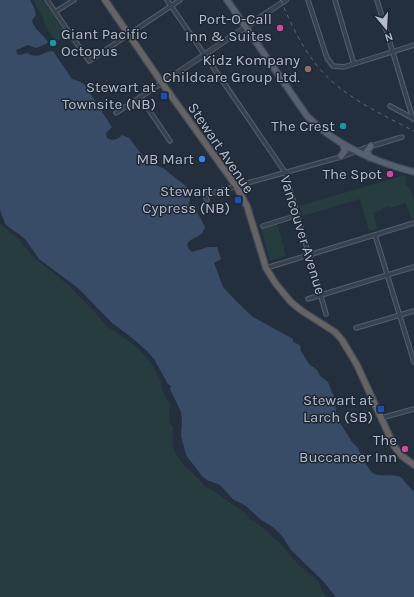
<svg xmlns="http://www.w3.org/2000/svg" width="414" height="597" font-family="Karla,sans-serif">
  <style>
    .green { fill: #263c3f }
    .water { fill: #394c67 }
    .lines { fill: none; stroke-linecap: round; stroke-linejoin: round }
    .minor-casing { stroke: #565f6c; stroke-width: 5.5 }
    .tertiary-casing { stroke: #565f6c; stroke-width: 6 }
    .primary-casing { stroke: #414a57; stroke-width: 8 }
    .trunk-casing { stroke: #434c59; stroke-width: 8 }
    .minor { stroke: #38414e; stroke-width: 3.5 }
    .tertiary { stroke: #38414e; stroke-width: 4.5 }
    .primary { stroke: #56606e; stroke-width: 5.5 }
    .trunk { stroke: #656462; stroke-width: 5.5 }
    .rail { stroke: #5a6575; stroke-width: 1; stroke-dasharray: 4 4; stroke-linecap: butt }
    .hotel-dot { fill: #d1479c; stroke: #1d2633; stroke-width: 1.5 }
    .culture-dot { fill: #0f9aa8; stroke: #1d2633; stroke-width: 1.5 }
    .education-dot { fill: #8d6e63; stroke: #1d2633; stroke-width: 1.5 }
    .transit-dot { fill: #1a4fb4; stroke: #1d2633; stroke-width: 1.5 }
    .shop-dot { fill: #3f7fe0; stroke: #1d2633; stroke-width: 1.5 }
    .labels { text-anchor: middle; stroke-width: 3; stroke-linejoin: round; paint-order: stroke }
    .poi-label { font-size: 15px; fill: #b4bcc9; stroke: #1d2633; text-anchor: end }
    .street-label { font-size: 15px; fill: #b4bcc9; stroke: #1d2633 }
  </style>
  <rect width="100%" height="100%" fill="#242f3e"/>
  <!-- green -->
  <path class="green" d="M33,0H43L79,52L89,61L82,57L66,36L58,41L57,44L46,27L41,14Z
    M405,175L406,185L411,190L413,197H414V218L411,219L406,203L390,208L389,206L382,208V210L373,213L377,229L369,231L360,199L303,216L299,206Z
    M277,223L286,256L270,261L261,228Z
    M0,224L19,239L33,257L66,283L93,310L107,327L115,331L134,345L143,354L151,363L161,381L163,393L168,402L171,403L169,413L170,423L173,428L172,445L176,454L184,465L205,486L214,491L233,505L244,512L251,520L258,524L280,543L299,565L318,581L322,591L328,597H0Z"/>
  <!-- water -->
  <path class="water" d="M0,0H30L34,8L36,15L32,20C34,30 43,34 48,42L46,44L36,48L28,45L16,50L17,53L19,55L27,53C40,60 41,52 53,51L72,79L79,81L84,84L108,121L112,127L106,133L107,138C114,142 117,139 122,135L129,138L148,162L163,168L187,187L189,192L190,201L188,204L191,206L195,205L197,207L196,210L205,227C205,228 202,233 202,233C196,240 179,240 192,252L208,247H217L221,259L214,263L223,287L237,302L253,317L293,339V342L300,345L301,351L309,364L317,370L320,376L328,382L334,397L337,418L352,442L358,448L363,460L372,473C380,477 389,474 398,476C404,477 407,487 414,491V597H336L323,581L291,550L282,536L274,528L260,519L246,506L233,499L220,485L207,480L202,476L186,455L181,435L182,420L181,412L170,389L171,386L168,384L154,359L146,350L131,337L112,323L78,288L39,259L25,239L5,224L0,210Z"/>
  <g class="lines">
    <defs>
      <path id="minor" d="M47,0L89,61L180,0
        M167,0L285,172L326,314
        M308,0L327,58L333,66L344,67L414,45
        M335,0L354,64
        M377,0L413,119
        M55,12L74,0
        M140,97L170,141
        M390,106L414,119
        M116,113L162,83
        M207,200L205,195L344,156L362,149L402,137
        M263,226L298,215
        M375,235L414,362
        M266,268L414,223
        M308,299L414,267
        M356,328L414,311
        M381,418L414,409"/>
      <path id="tertiary" d="M162,83L286,0"/>
      <path id="primary" d="M227,0L307,116C336,146 375,162 414,172
        M341,156L345,151L343,145
        M370,158L367,151L371,146"/>
      <path id="trunk" d="M105,0L162,83L236,186L247,206L266,268L276,284L291,302L302,311L335,332L342,340L357,365L394,446L402,456L414,465"/>
    </defs>
    <!-- minor casing -->
    <use href="#minor" class="minor-casing"/>
    <!-- tertiary casing -->
    <use href="#tertiary" class="tertiary-casing"/>
    <!-- primary casing -->
    <use href="#primary" class="primary-casing"/>
    <!-- trunk casing -->
    <use href="#trunk" class="trunk-casing"/>
    <!-- minor -->
    <use href="#minor" class="minor"/>
    <!-- tertiary -->
    <use href="#tertiary" class="tertiary"/>
    <!-- primary -->
    <use href="#primary" class="primary"/>
    <!-- trunk -->
    <use href="#trunk" class="trunk"/>
    <!-- rail -->
    <path class="rail" d="M281,0C290,23 302,47 318,67C342,96 381,114 414,131"/>
  </g>
  <!-- markers -->
  <g class="hotel-dot">
    <circle cx="280" cy="28" r="4"/>
    <circle cx="390" cy="174" r="4"/>
    <circle cx="405" cy="449" r="4"/>
  </g>
  <g class="culture-dot">
    <circle cx="53" cy="43" r="4"/>
    <circle cx="343" cy="126" r="4"/>
  </g>
  <circle class="education-dot" cx="308" cy="69" r="4"/>
  <g class="transit-dot">
    <rect x="160" y="92" width="8" height="8" rx="2"/>
    <rect x="234" y="196" width="8" height="8" rx="2"/>
    <rect x="377" y="405" width="8" height="8" rx="2"/>
  </g>
  <circle class="shop-dot" cx="202" cy="159" r="4"/>
  <g class="labels">
    <!-- poi labels -->
    <g class="poi-label">
      <text x="272" y="24">Port-O-Call<tspan x="272" dy="17">Inn &amp; Suites</tspan></text>
      <text x="61" y="39" text-anchor="start">Giant Pacific<tspan x="61" dy="17">Octopus</tspan></text>
      <text x="300" y="65">Kidz Kompany<tspan x="300" dy="17">Childcare Group Ltd.</tspan></text>
      <text x="156" y="92">Stewart at<tspan x="156" dy="17">Townsite (NB)</tspan></text>
      <text x="335" y="131">The Crest</text>
      <text x="194" y="164">MB Mart</text>
      <text x="382" y="179">The Spot</text>
      <text x="230" y="196">Stewart at<tspan x="230" dy="17">Cypress (NB)</tspan></text>
      <text x="373" y="405">Stewart at<tspan x="373" dy="17">Larch (SB)</tspan></text>
      <text x="397" y="445">The<tspan x="397" dy="17">Buccaneer Inn</tspan></text>
    </g>
    <!-- street labels -->
    <g class="street-label">
      <text transform="translate(221 148) rotate(56)" y="5">Stewart Avenue</text>
      <text transform="translate(303 235) rotate(73)" y="5">Vancouver Avenue</text>
    </g>
  </g>
  <!-- north arrow -->
  <g transform="translate(386 28) rotate(162)" stroke="#1d2633" stroke-width="3" paint-order="stroke">
  <path d="M0-3L7 15L0 10L-7 15Z" fill="#b4bcc9"/>
  <text y="-6" font-size="11" font-weight="bold" text-anchor="middle" fill="#b4bcc9">N</text>
  </g>
</svg>
